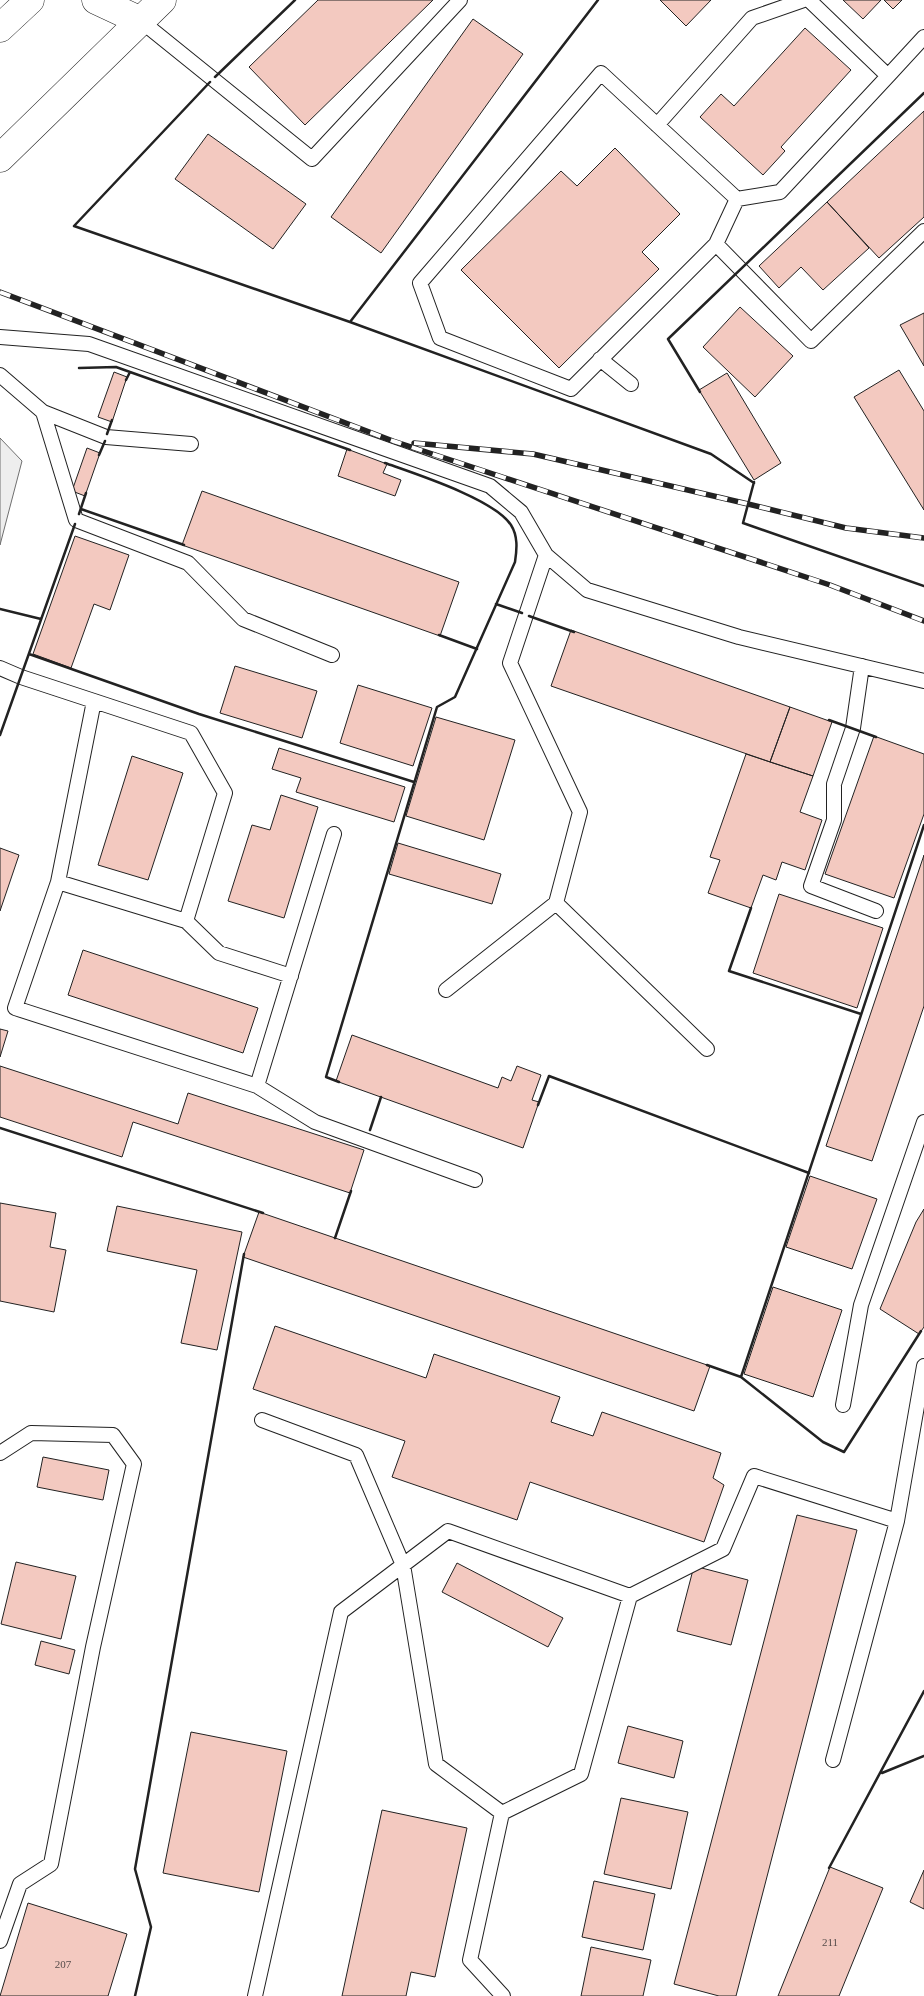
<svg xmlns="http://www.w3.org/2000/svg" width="924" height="1996" font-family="'Times New Roman',serif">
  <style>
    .green { fill: #eee; stroke: #6f6f6f }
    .building { fill: #f3c9c0; stroke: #222 }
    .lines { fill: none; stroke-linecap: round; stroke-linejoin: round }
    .service-casing { stroke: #222; stroke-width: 16 }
    .minor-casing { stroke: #222; stroke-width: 29 }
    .secondary-casing { stroke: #222; stroke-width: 29 }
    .service { stroke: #fff; stroke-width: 14 }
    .minor { stroke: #fff; stroke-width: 28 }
    .secondary { stroke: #fff; stroke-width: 28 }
    .rail-casing { stroke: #222; stroke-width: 5.5 }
    .rail { stroke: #fff; stroke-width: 4; stroke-dasharray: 11; stroke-linecap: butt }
    .wall { stroke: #222; stroke-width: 2.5 }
    .labels { text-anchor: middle; stroke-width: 4; stroke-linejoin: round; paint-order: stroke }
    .number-label { font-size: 11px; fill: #564c4a }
  </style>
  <rect width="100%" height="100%" fill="#fff"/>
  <!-- green -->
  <path class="green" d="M0,438L22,461L0,545Z"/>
  <!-- building -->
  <path class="building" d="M318,0H433L305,125L249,67Z
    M660,0H711L686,26Z
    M843,0H881L863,19Z
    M884,0H902L893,9Z
    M473,19L523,54L381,253L331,217Z
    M805,28L851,70L781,147L785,151L763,175L700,117L721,94L734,106Z
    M924,111V217L879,258L827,202Z
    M208,134L306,204L273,249L175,179Z
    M615,148L680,214L642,252L659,269L559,368L461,270L561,171L577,186Z
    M827,202L869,248L823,290L801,267L779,288L759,266Z
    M740,307L793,356L755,397L703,347Z
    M924,313V366L900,325Z
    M899,370L924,411V510L854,397Z
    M114,372L127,377L112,422L98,417Z
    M727,373L781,463L754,480L699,390Z
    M87,448L100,453L85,496L72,491Z
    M347,449L387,464L383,473L401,480L395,496L338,476Z
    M202,491L459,582L440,636L182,545Z
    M75,536L129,555L110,610L94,604L71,668L33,654Z
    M571,630L790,707L770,762L551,686Z
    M235,666L317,691L302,738L220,713Z
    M358,685L432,708L413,766L340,743Z
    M790,707L832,722L813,776L770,762Z
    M436,717L515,740L484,840L406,816Z
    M874,736L924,754V814L894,898L825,874Z
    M279,748L405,787L394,822L296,792L301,778L272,769Z
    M746,754L813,776L800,812L822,820L805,870L782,862L776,880L763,875L751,908L708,893L720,860L710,857Z
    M132,756L183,773L148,880L98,865Z
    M281,795L318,807L284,918L228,901L252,825L270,830Z
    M398,843L501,874L492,904L389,874Z
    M0,848L19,855L0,911Z
    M924,855V1006L872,1161L826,1146Z
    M779,894L883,928L857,1008L753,973Z
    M83,950L258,1008L243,1053L68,995Z
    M0,1029L8,1031L0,1057Z
    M352,1035L498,1088L502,1077L511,1081L517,1066L541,1075L532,1100L539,1102L523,1148L336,1081Z
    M0,1066L178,1124L188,1093L364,1150L350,1193L133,1122L122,1157L0,1117Z
    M810,1176L877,1199L852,1269L786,1247Z
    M0,1203L56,1213L50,1247L66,1250L54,1312L0,1301Z
    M117,1206L242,1232L217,1350L181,1343L197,1270L107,1251Z
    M924,1209V1327L919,1334L880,1309L916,1222Z
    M259,1212L710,1366L694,1411L243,1257Z
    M773,1287L842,1310L813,1397L744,1374Z
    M275,1326L426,1378L434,1354L560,1397L551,1422L593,1436L602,1412L721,1453L713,1478L724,1485L704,1542L530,1482L517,1520L392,1477L405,1441L253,1389Z
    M43,1457L109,1470L103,1500L37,1487Z
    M797,1515L857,1530L736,1996H719L674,1984Z
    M16,1562L76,1576L61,1639L1,1624Z
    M457,1563L563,1618L548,1647L442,1592Z
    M694,1566L748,1580L731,1645L677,1631Z
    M41,1641L75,1650L69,1674L35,1665Z
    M628,1726L683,1741L674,1778L618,1763Z
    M191,1732L287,1751L259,1892L163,1873Z
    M621,1798L688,1812L671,1889L604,1874Z
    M382,1810L467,1828L435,1977L411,1972L406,1996H342Z
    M830,1867L883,1888L839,1996H778Z
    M924,1870V1909L910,1902Z
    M594,1881L655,1894L643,1950L582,1937Z
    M28,1903L127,1934L108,1996H0Z
    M591,1947L651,1960L643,1996H581Z"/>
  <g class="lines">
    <defs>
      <path id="service" d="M141,21L312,159L460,0
        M601,73L737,199L716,244L571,389L440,338L420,283Z
        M888,76L924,37
        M657,125L752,18L804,0
        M737,199L780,192L888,76L809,0
        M716,244L811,341L924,231
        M0,337L89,344L490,486L521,512L546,555L510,663L580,812L556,903L707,1049
        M600,359L631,384
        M0,375L43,412L76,520L188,563L243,619L332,655
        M43,412L106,437L191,444
        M546,555L587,590L739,637L924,681
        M862,666L853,728L834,784V820L811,886L876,911
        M0,668L21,677L94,701L58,882L15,1008L257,1086L315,1122L475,1180
        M94,701L191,733L225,793L186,921
        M58,882L186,921L219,953L291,976
        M446,990L556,903
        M257,1086L334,834
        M843,1405L861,1305L924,1122
        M262,1420L356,1455L403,1565L436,1764L502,1813
        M0,1453L31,1433L113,1435L134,1464L93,1647L51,1864L20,1884L0,1941
        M833,1760L897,1521L924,1366
        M255,1996L341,1612L448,1531L630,1596L723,1549L754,1476L897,1521
        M503,1996L470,1960L502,1813L581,1774L630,1596"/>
      <path id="minor" d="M96,0L141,21
        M0,28L30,0"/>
      <path id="secondary" d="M0,158L162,0"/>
    </defs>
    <!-- service casing -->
    <use href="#service" class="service-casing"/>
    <!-- minor casing -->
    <use href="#minor" class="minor-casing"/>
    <!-- secondary casing -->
    <use href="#secondary" class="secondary-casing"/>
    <!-- service -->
    <use href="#service" class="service"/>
    <!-- minor -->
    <use href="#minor" class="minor"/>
    <!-- secondary -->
    <use href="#secondary" class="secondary"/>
    <defs>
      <path id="rail" d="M0,292L393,441L830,585L924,621
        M414,443L533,454L748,504L846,528L924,538"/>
    </defs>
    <!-- rail casing -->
    <use href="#rail" class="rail-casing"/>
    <!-- rail -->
    <use href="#rail" class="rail"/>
    <!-- wall -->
    <path class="wall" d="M215,77L295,0
      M210,82L74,226L350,322L711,454L754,483
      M350,322L598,0
      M79,368L116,367L130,372
      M126,380L130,372L350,450
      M700,392L668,339L924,93
      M107,434L112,420
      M99,455L105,441
      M754,482L743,523L924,586
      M81,509L184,545
      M79,514L86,493
      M496,604L522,613
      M0,609L41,619
      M529,616L574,632
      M439,635L477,649
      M29,654L199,714L414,782
      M829,720L876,737
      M0,735L75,524
      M751,908L729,971L861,1014
      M339,1082L326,1077L437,707L455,697L515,562C517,549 518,536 511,525C494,499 416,474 385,463
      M538,1105L549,1076L809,1173
      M0,1128L263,1213
      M370,1130L381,1097
      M335,1238L351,1191
      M707,1365L741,1377L823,1442L844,1452L921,1331
      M741,1377L924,825
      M882,1773L924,1756
      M829,1868L924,1691
      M135,1996L151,1927L135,1869L244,1254"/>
  </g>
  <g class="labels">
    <!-- number labels -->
    <g class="number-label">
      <text x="830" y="1946">211</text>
      <text x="63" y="1968">207</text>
    </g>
  </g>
</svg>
